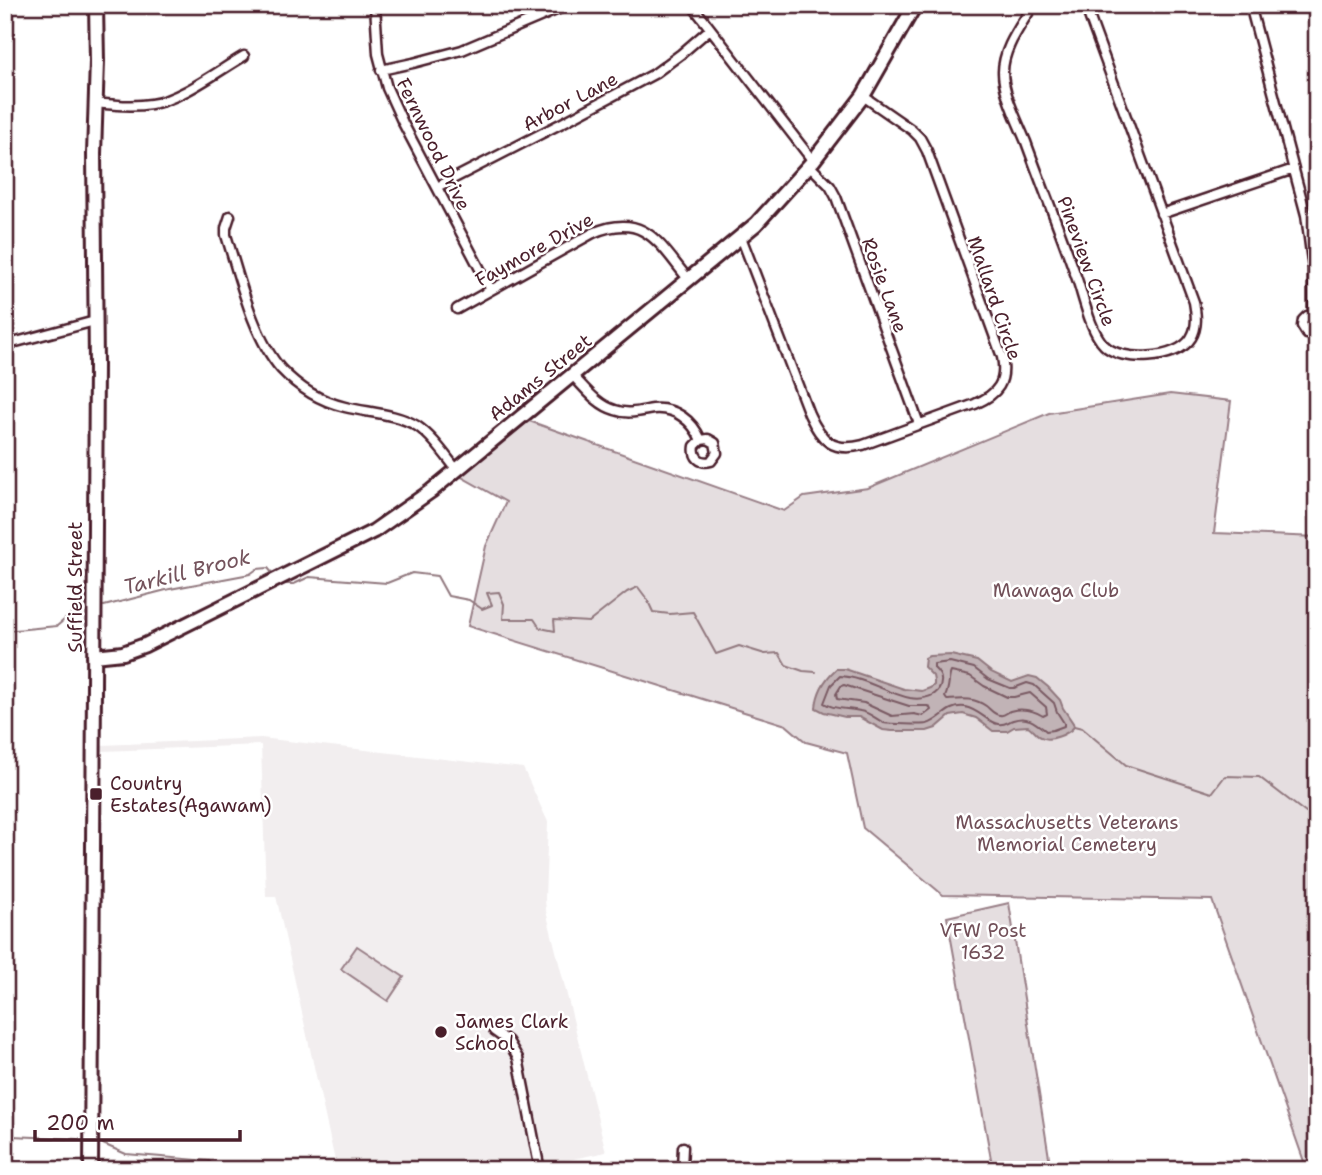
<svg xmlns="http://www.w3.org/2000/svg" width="1322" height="1175" font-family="'Shantell Sans',sans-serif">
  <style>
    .built { fill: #f2eeef }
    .green { fill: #e5dee0; stroke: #987e86; stroke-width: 2 }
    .water { fill: #c1b3b6; stroke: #91787e; stroke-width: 2 }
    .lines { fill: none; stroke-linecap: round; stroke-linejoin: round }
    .shore { stroke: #7a5a63; stroke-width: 2 }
    .stream { stroke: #91787e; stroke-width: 2 }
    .street-casing { stroke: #4a1f2b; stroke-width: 13 }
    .secondary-casing { stroke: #4a1f2b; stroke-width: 18 }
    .street { stroke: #fff; stroke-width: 8 }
    .secondary { stroke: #fff; stroke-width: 12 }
    .poi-dot { fill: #4a1f2b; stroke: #fff; stroke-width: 2.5 }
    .labels { text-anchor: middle; stroke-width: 5; stroke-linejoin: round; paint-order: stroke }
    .street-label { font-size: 19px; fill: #4a1f2b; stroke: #fff }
    .park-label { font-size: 19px; fill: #714f58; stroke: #fff }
    .poi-label { font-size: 19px; fill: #4a1f2b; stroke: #fff; text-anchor: start }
    .water-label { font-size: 21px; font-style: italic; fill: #74535c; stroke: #fff }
  </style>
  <rect width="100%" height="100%" fill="#fff"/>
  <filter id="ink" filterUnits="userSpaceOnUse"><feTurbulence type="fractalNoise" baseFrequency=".0143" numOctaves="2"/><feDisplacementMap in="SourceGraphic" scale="14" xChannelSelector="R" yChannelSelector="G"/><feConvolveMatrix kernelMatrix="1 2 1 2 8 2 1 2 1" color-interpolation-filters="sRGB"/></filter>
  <g filter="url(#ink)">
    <!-- built -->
    <path class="built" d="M261,738L523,768L548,822L545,899L546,911L606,1152L521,1170H337L276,896H266L261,745L102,751V745Z"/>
    <!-- green -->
    <path class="green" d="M1170,394L1231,401L1214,533L1317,537V1170H1307L1212,900L943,895L863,828L847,753L806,742L786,725L468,626L486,546L506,502L460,476L529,421L784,511L804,497L868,488L1049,413Z
      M1009,903L1051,1170H993L947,917Z
      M357,946L404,977L388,1001L341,969Z"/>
    <!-- water -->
    <path class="water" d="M951,655L977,661L991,672L1012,682L1029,676L1037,678L1048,687L1060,700L1063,708L1073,723L1074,727C1068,734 1050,742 1041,737C1036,735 1033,729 1028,726L1014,727L1007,731H993L976,718L963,714L950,716L936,728L927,731H892L883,730L859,717H845L824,712L816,708C817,693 825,679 836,669H845L904,689L922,691L930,688L934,685V681L933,676L924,667L925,658L929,656Z"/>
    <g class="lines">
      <!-- shore -->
      <path class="shore" d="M950,662L974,668L988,679L1010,688H1014L1027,683L1034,685L1054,703L1057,712L1064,723V726L1053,730L1046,731C1036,723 1028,715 1013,720C1007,722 1005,725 998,724C988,723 980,710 965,707C946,705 942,720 927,724C922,725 889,724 884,723C876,719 869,712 860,711C848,708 834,710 824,703L831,685L840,676C864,677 886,693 910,698C921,700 941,697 941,682C942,676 938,672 934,668V664Z
        M951,672L970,676L984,686L1007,697H1014L1030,693L1046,707L1047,714L1043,716C1033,710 1022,708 1010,711C1006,713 1004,716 1000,715C994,715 990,709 986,706C974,697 961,699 947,700L945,697C950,687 948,678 951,672Z
        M844,685L909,706H929L931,710L923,716L914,714L892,716L864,703L837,699L836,694L841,686Z"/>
      <!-- stream -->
      <path class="stream" d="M285,584H294L309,577L387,583L412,573L437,576L448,596L469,600L482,609L492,605L487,593L499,592L504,604L503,619H534L540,628L555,631L554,620L589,622L627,592L638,587L647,599L653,612L670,614L693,612L716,654L739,646L765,654L779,653L786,665L803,671L816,672
        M104,606L170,589L250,574L257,569L268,568L273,574
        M5,631L57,626L78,608
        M1074,726L1082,728L1126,765L1212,793L1225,776L1259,777L1306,813L1317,806
        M5,1129L12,1136L79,1139
        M103,1144L126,1154L209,1161L215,1167L245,1162L255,1170"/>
      <defs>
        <path id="street" d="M375,5L378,54L387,88L403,123L491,290
          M692,5L813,161
          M1033,5C1021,26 1003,48 1003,72C1003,94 1018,122 1026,142C1043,189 1062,235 1078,282C1084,300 1091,332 1104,345C1121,363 1178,360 1191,338C1198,327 1196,314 1194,302L1085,5
          M1250,5L1306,215L1313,269V315
          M381,70L413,63L462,50L568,5
          M96,103C114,105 132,107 151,104C180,100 218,71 244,56
          M809,165L830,186L836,197L919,424
          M437,187L562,123L654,74L681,54L710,29
          M1161,214L1294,169
          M230,216L226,228V235C239,276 253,337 281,369C298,387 320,401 345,407C369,413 395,413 417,426C433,437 445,455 457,470
          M741,237L809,414C821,440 832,453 863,445L975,404C998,394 1007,382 1002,357L927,151L920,138L912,130L863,96
          M457,309L593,233C645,211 659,244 689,280
          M1317,316H1307L1303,320L1302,326L1307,334L1317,335
          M5,345L95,321
          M572,375C585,388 597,405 615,410C628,415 640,411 653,409C675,407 692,420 701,440L708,439L715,443L717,453L711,461C700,464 693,457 695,446L701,440
          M494,1031L508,1041L518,1058L540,1170
          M681,1170L682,1167L683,1147"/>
        <path id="secondary" d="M94,656L123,653L145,645L374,531L431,491L756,224L813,161L863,96L915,5
          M91,1170L96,365L94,154L97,61L96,5"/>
      </defs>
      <!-- street casing -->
      <use href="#street" class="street-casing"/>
      <!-- secondary casing -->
      <use href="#secondary" class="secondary-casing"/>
      <!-- street -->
      <use href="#street" class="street"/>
      <!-- secondary -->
      <use href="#secondary" class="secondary"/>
    </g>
  </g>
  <!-- markers -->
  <g class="poi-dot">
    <rect x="89" y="787" width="14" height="14" rx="3.5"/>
    <circle cx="441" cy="1032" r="7"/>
  </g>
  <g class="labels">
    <!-- street labels -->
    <g class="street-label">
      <text transform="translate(570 101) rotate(-28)" y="7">Arbor Lane</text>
      <text transform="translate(434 144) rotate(64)" y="7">Fernwood Drive</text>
      <text transform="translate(534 249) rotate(-29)" y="7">Faymore Drive</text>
      <text transform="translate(1087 261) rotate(70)" y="7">Pineview Circle</text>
      <text transform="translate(885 285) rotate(70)" y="7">Rosie Lane</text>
      <text transform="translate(995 298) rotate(71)" y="7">Mallard Circle</text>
      <text transform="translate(540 377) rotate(-39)" y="7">Adams Street</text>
      <text transform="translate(75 587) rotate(-90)" y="7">Suffield Street</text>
    </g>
    <!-- park labels -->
    <g class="park-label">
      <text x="1056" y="597">Mawaga Club</text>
      <text x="1067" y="829">Massachusetts Veterans<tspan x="1067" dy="22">Memorial Cemetery</tspan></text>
      <text x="983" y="937">VFW Post<tspan x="983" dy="22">1632</tspan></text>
    </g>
    <!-- poi labels -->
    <g class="poi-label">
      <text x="110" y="790">Country<tspan x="110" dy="22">Estates(Agawam)</tspan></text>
      <text x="455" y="1028">James Clark<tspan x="455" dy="22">School</tspan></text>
    </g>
    <!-- water labels -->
    <g class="water-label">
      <text transform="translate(187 572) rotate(-14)" y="7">Tarkill Brook</text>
    </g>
  </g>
  <!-- margin -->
  <rect width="1322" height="1175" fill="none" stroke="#fff" stroke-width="28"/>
  <rect x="14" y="14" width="1294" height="1147" fill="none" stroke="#4a1f2b" stroke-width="2.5" filter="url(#ink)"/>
  <!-- scale -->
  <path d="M35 1130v10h205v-10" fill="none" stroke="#4a1f2b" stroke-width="3.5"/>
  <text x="46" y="1130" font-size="21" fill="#4a1f2b" stroke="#ffffff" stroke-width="5" paint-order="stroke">200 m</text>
</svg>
